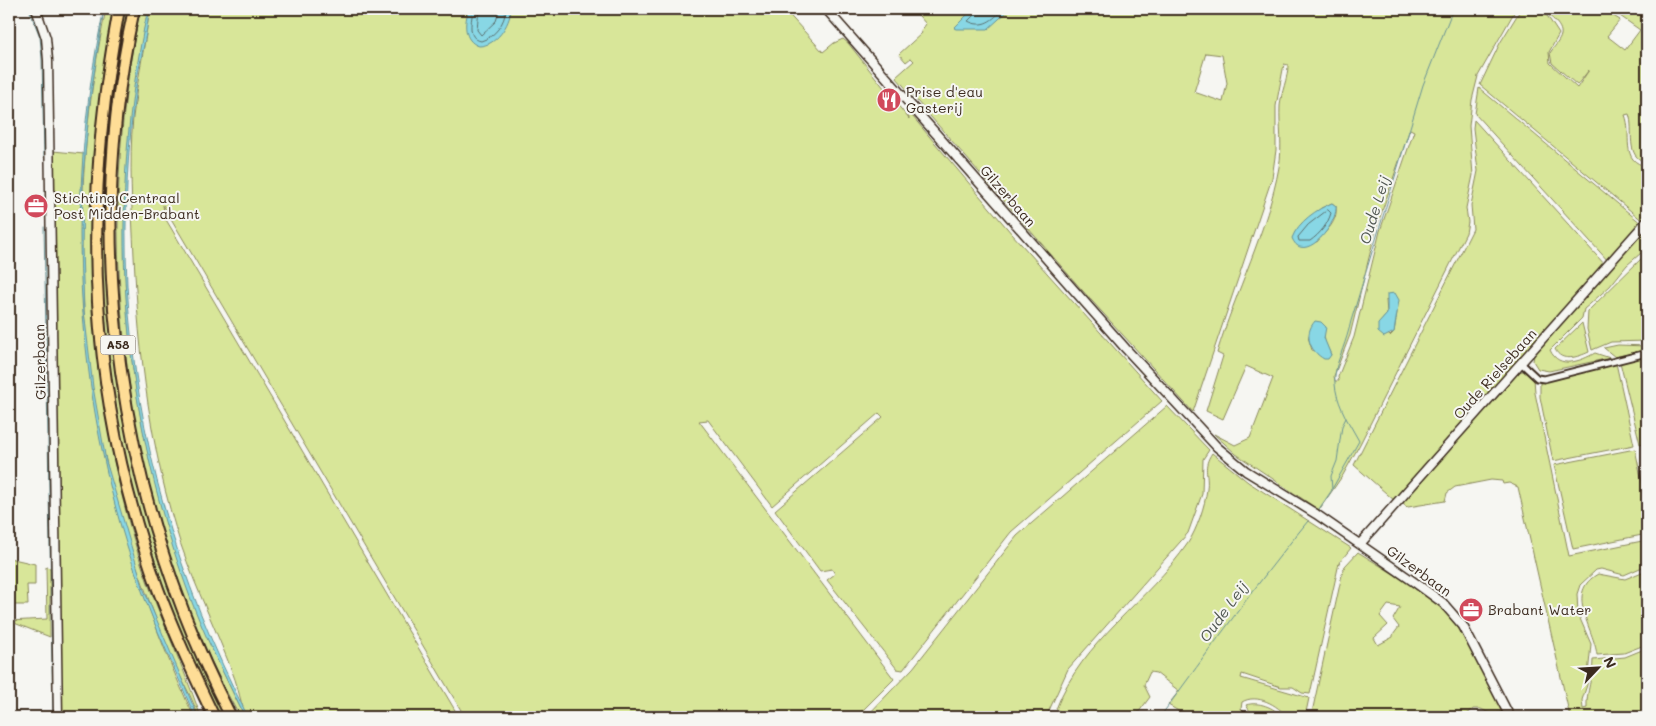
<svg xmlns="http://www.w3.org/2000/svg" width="1656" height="726" font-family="Mali,sans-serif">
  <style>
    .green { fill: #d8e699; stroke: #8a885c; fill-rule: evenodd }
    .water { fill: #88d7e5; stroke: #699295 }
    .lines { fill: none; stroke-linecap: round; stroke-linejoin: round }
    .shore { stroke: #5a6f6e; stroke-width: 1 }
    .stream { stroke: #699295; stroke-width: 1 }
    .street-casing { stroke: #3b2a1e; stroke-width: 9 }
    .secondary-casing { stroke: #3b2a1e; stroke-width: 11 }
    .highway-casing { stroke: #3b2a1e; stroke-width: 14 }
    .street { stroke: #f6f6f2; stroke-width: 5 }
    .secondary { stroke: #f6f6f2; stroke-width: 8 }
    .highway { stroke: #fedd96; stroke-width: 10 }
    .labels { text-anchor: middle; stroke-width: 4; stroke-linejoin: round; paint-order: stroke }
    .shield { fill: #f6f6f2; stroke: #73675e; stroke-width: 1 }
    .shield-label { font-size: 12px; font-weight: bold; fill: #3b2a1e }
    .poi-label { font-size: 14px; fill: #3b2a1e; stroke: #f6f6f2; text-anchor: start }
    .street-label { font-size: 14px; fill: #3b2a1e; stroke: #f6f6f2 }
    .water-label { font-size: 15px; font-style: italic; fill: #4e5550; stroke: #f6f6f2 }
  </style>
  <rect width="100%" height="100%" fill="#f6f6f2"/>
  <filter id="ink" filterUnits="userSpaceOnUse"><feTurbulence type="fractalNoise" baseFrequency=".02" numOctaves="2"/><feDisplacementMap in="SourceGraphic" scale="10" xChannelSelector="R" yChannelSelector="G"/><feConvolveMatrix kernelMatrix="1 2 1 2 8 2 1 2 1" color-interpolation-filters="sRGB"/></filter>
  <g filter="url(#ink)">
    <!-- green -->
    <path class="green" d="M106,9H113C80,186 83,363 133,537C150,599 180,656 201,717H198C193,697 180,678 172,659C155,618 140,577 126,535C72,365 70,182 106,9Z
      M123,9H131C82,262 114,486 227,717H218C106,485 74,262 123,9Z
      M140,9H148C98,262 127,487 245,717H240C199,643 168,564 148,482C146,474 140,459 143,453L141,454C112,303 109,160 140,9Z
      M150,9H784L823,52L834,43L843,39L848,43L909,119L907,110L1012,234L1162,401L1011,532L903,670L897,669L827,580L835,574L832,569L820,571L775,510L883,417L879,413L772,506L708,420L699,421L894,679L856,717H465L163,205L165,218L171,228L459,717H247C240,703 239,689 233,674C217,631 196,589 181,545C150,451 139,354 134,256C132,209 129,163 133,117C137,81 145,45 150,9Z
      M913,9H1516L1478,76L1472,100L1469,126L1473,175L1466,208L1468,222L1466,233L1360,444L1343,475L1319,510L1236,454L1214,434L1235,445L1250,438L1273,378L1246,366L1223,419L1206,411L1223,356L1217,353C1235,293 1268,229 1279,167C1283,147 1279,126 1280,106C1281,92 1288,79 1288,65L1284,64L1276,106V150L1272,178L1193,412L1082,290L896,77L914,61L911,58L906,62L899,54L922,33L921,31L926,24ZM1206,53L1222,55L1227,83L1223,102L1194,92ZM1410,129L1414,131L1380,231L1354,337L1338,377L1339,381H1335L1334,376L1350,335L1376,229ZM1332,203L1336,206C1338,223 1326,230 1317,242L1294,233L1321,208ZM1386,300L1397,312L1394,332L1390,336L1378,325L1387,314ZM1324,334L1325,342L1331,355L1312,350L1308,337Z
      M1521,9H1538L1548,17L1559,34L1549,52L1550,63L1577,88L1589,70L1577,85L1552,63L1550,53C1553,48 1560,41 1561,35C1563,25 1548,15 1541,9H1602L1620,20L1607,36L1625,50L1640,30L1610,9H1647V162C1624,158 1635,130 1629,114L1625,115C1633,134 1619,162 1647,166V217L1644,222L1480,85L1500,43Z
      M1479,88L1642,224L1609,262L1475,114Z
      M1474,120L1606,266L1395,501L1354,465L1473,229L1471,205L1478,171L1473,128Z
      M53,151L84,154C67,349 112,540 194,717H62Z
      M1647,227V248L1627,265L1610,286L1590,304L1584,309L1582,318L1550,350C1559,370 1581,361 1595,353L1610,358L1549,371L1538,369L1533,361L1534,355Z
      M1647,253V341L1611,342L1592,350L1587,329L1588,311Z
      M1582,323L1589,352C1578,357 1561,363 1555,349Z
      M1618,345L1647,346V350L1615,357L1604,348Z
      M1647,356V442L1640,444L1620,362Z
      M1616,363L1634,445L1553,461L1540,397V383Z
      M1523,371L1534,378L1535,393L1569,556L1647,540V565L1624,575L1601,569L1596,570L1580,585L1577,594L1578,614L1591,644L1587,685L1582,700L1583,709L1587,708C1586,692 1593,677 1593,660L1625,657L1647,648V711L1634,717H1570L1518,487L1509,483L1503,484L1502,481L1491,480L1455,487L1447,493L1445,501L1408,507L1405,506L1402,500L1505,389L1517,372Z
      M1167,406L1209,450L1203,459L1202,494L1188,533L1068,669L1046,717H866L913,668L1017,536Z
      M1635,449L1647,505V534L1573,549L1554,465Z
      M1212,453L1248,482L1351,548L1339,563L1310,694L1302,693L1293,687H1281L1242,674L1241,678L1309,698L1305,717H1287C1278,705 1257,693 1242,702L1241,709L1248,716L1251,713L1246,705C1258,701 1274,707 1282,717H1189L1168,705L1179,691L1156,673L1150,672L1144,685L1150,697L1135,717H1069L1056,709C1082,640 1148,602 1188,543C1197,529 1205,506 1207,489C1209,473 1202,468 1212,453Z
      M1358,552C1386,570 1417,586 1441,608C1467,632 1487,679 1502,711L1493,715L1481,709H1473L1464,717H1311L1343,570L1345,566ZM1388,605L1400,607L1393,619L1399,627L1393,635V637L1378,645L1374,638L1388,625L1380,616Z
      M9,558L35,564V585H27L28,605H9Z
      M46,567L50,568V637L9,621L47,619Z
      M1647,570V644L1624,653L1597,655C1594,628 1564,593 1598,574L1625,579Z"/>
    <!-- water -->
    <path class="water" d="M104,9L90,101L83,177L82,249L84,311L93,387L106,461L144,590L198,717H195C179,678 160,639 145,599C75,412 62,204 104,9Z
      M148,9C151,14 140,63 138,74C127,143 124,215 127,285C136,441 177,578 248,717H245C224,674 202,632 186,586C119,402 106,200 148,9Z
      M469,9H511C510,25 496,46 479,46C463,41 464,22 469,9Z
      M973,9H1010L988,29H956L954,28Z
      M1332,203L1336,206C1338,225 1303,266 1292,238C1298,222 1317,209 1332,203Z
      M1395,293L1399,300L1394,332L1384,337L1378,332V324L1387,314V294Z
      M1315,321L1321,322L1326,327L1324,338L1331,355L1328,359H1324C1310,351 1303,335 1315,321Z"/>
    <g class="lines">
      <!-- shore -->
      <path class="shore" d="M473,9C472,20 466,38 481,41C495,37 505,23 506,9
        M479,9L477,30L481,35L496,21L500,9
        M976,9V13L968,21C983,29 993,20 1003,9
        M1328,210L1331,213C1328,224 1320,234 1310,241H1299L1298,237L1308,225Z"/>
      <!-- stream -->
      <path class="stream" d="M29,9L40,37L42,59L44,157
        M44,227L51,597
        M1332,489L1359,441L1346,418
        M1319,509L1332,490L1331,476L1337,461L1342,426L1346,418C1323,371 1341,366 1351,321L1423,85L1453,9
        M51,605L53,717
        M1160,717C1209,651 1256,584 1308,521"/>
      <defs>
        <path id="street" d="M1521,363L1537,378L1544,379L1647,353"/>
        <path id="secondary" d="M36,9L46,38L48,60L58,717
          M826,9L1126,349L1217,447L1246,471L1316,514L1417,584L1443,603L1463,626L1510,717
          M1360,544L1647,221"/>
        <path id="highway" d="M119,9C81,211 88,395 158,589C174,633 194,675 214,717
          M134,9C81,247 120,501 231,717"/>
      </defs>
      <!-- street casing -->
      <use href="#street" class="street-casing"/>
      <!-- secondary casing -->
      <use href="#secondary" class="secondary-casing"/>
      <!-- highway casing -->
      <use href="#highway" class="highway-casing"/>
      <!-- street -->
      <use href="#street" class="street"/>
      <!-- secondary -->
      <use href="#secondary" class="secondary"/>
      <!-- highway -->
      <use href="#highway" class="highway"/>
    </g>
  </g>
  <!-- icons -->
  <defs>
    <symbol id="restaurant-disc" viewBox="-11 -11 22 22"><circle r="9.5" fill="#d1495b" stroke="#f6f6f2"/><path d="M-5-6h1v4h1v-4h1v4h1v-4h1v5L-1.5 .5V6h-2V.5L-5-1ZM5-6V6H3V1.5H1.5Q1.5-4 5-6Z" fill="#fff"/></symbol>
    <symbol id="office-disc" viewBox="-11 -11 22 22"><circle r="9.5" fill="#d1495b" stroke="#f6f6f2"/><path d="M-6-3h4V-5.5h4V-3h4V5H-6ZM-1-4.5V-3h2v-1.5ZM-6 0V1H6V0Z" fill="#fff"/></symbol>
  </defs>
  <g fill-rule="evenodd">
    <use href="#restaurant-disc" x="875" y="86" width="28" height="28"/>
    <use href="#office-disc" x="22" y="192" width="28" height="28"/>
    <use href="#office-disc" x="1457" y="596" width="28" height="28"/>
  </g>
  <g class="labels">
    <!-- shield labels -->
    <rect class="shield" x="100.5" y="335.5" width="35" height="19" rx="4"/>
    <g class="shield-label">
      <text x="118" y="349">A58</text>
    </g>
    <!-- poi labels -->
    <g class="poi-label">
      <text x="906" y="97">Prise d'eau<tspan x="906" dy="16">Gasterij</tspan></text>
      <text x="54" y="203">Stichting Centraal<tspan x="54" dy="16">Post Midden-Brabant</tspan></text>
      <text x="1488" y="615">Brabant Water</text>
    </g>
    <!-- street labels -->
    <g class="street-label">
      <text transform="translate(1008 196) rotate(49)" y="5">Gilzerbaan</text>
      <text transform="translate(40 362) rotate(-91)" y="5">Gilzerbaan</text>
      <text transform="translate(1495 374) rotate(-48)" y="5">Oude Rielsebaan</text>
      <text transform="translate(1419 571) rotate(36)" y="5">Gilzerbaan</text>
    </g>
    <!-- water labels -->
    <g class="water-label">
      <text transform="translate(1375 210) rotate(-73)" y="5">Oude Leij</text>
      <text transform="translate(1224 612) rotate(-54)" y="5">Oude Leij</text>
    </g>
  </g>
  <!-- margin -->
  <rect width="1656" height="726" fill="none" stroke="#f6f6f2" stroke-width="30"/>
  <rect x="15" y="15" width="1626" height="696" fill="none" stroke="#3b2a1e" stroke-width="2" filter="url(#ink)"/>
  <!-- north arrow -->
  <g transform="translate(1598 668) rotate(65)" stroke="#f6f6f2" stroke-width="4" paint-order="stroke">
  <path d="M0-4L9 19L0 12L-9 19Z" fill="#3b2a1e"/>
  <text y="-8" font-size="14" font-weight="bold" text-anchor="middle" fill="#3b2a1e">N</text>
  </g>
</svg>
